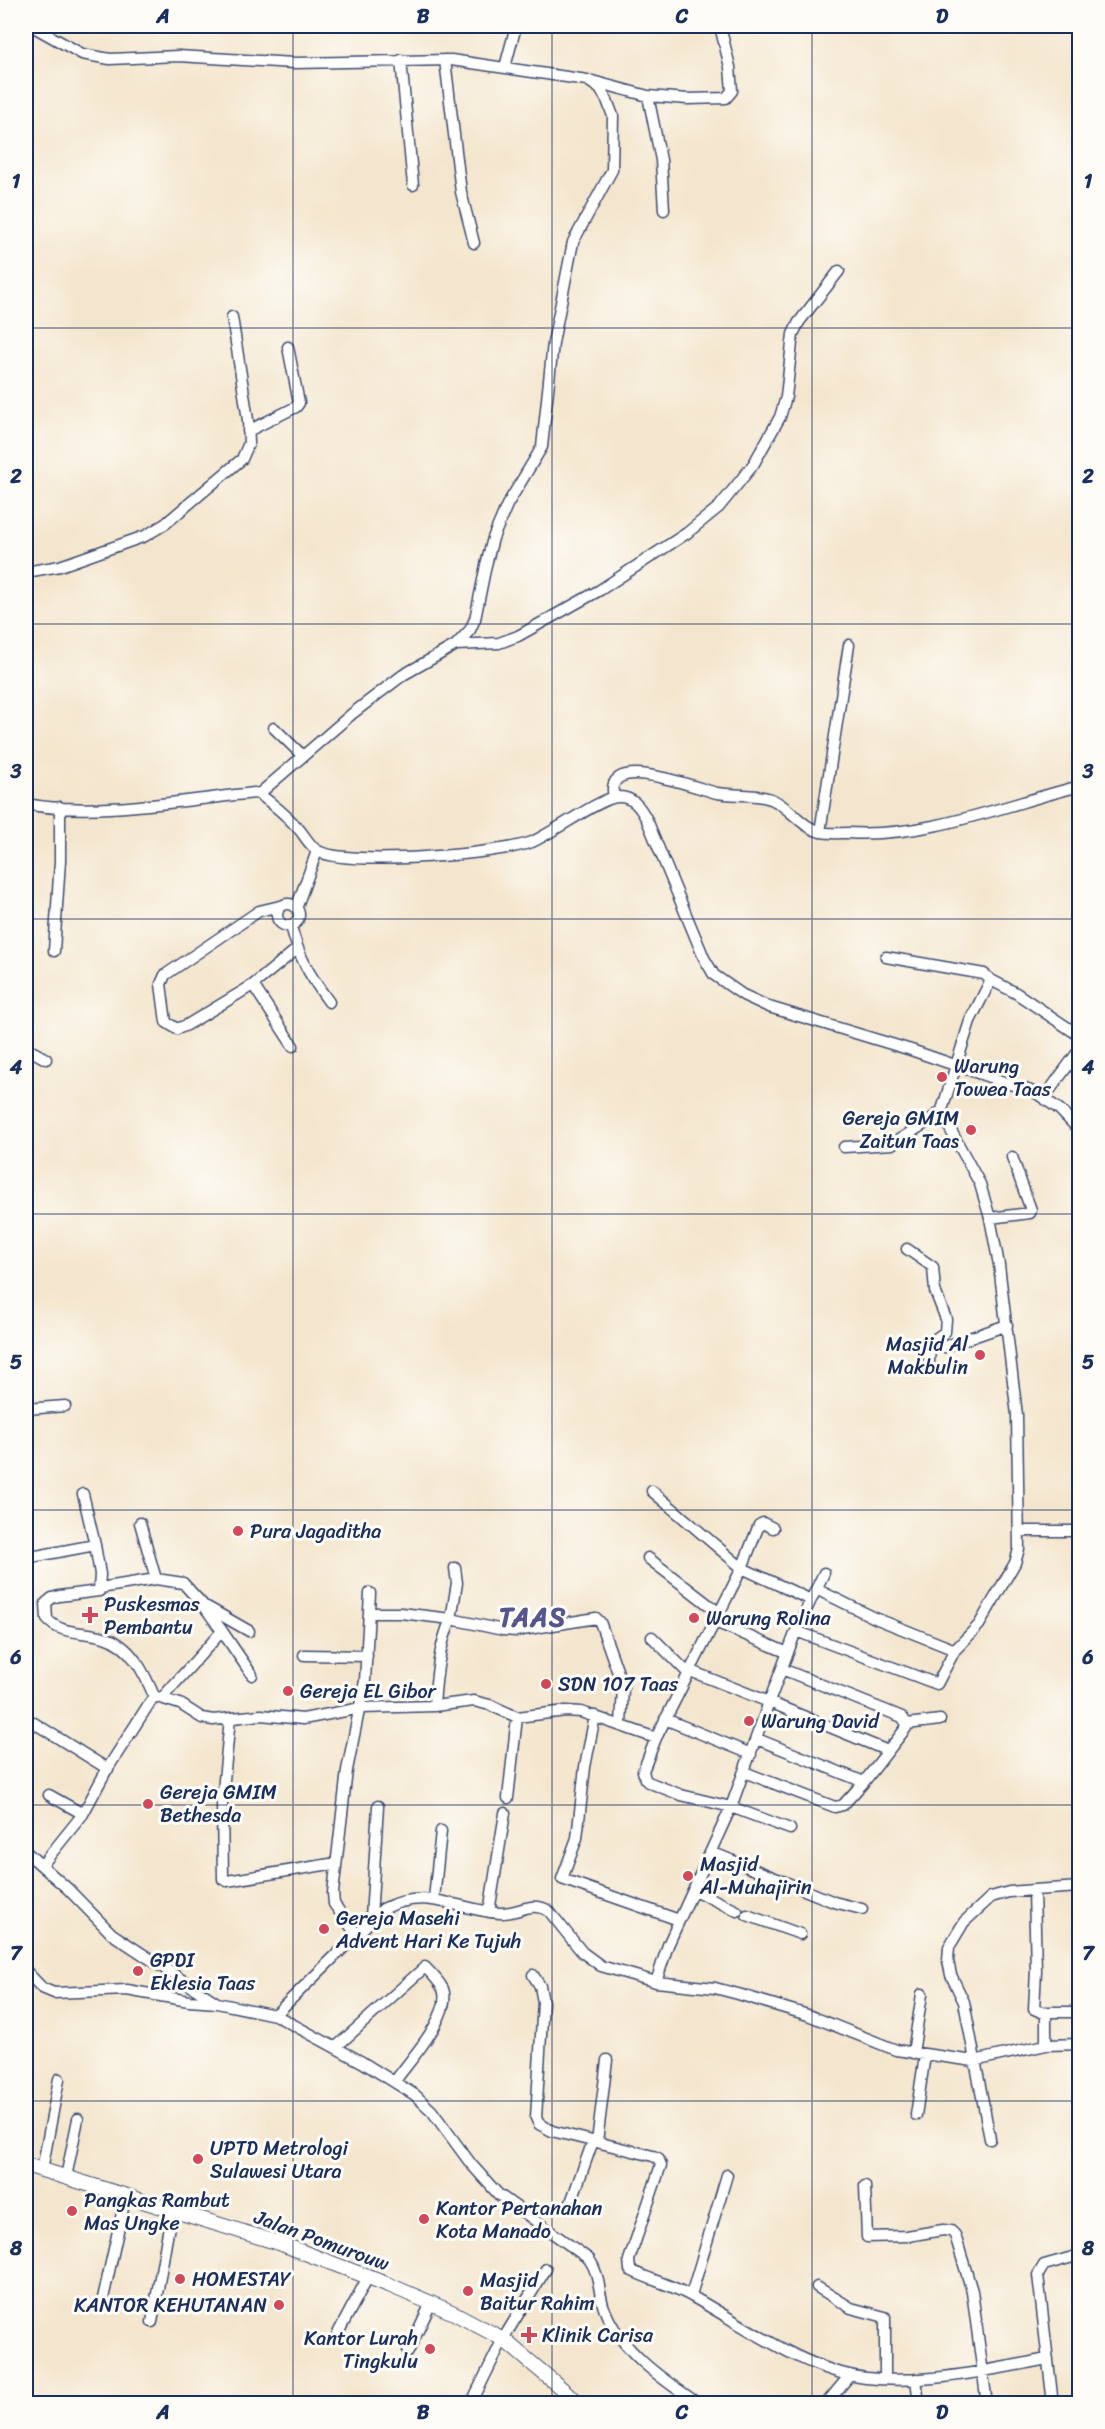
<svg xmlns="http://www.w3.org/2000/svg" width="1105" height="2429" font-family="Sriracha,sans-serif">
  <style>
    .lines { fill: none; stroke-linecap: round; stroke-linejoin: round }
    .minor-casing { stroke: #3c4a6f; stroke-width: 13 }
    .major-casing { stroke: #3c4a6f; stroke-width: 16 }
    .minor { stroke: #fff; stroke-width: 10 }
    .major { stroke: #fff; stroke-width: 14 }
    .grid { fill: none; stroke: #1b2f5e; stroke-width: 1.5; stroke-opacity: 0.55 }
    .poi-dot { fill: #d1495b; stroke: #fdfcf7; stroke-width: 2 }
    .labels { text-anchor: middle; stroke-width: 6; stroke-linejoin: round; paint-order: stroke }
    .poi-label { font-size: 20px; fill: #1b2f5e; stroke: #fdfcf7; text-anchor: start }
    .street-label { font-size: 20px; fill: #1b2f5e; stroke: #fdfcf7 }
    .district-label { font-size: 26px; font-weight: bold; letter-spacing: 1.5px; fill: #55568d; stroke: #fdfcf7 }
    .neatline { fill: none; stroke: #1b2f5e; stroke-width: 2 }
    .grid-label { font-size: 20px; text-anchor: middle; font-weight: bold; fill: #1b2f5e }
  </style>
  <rect width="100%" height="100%" fill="#fdfcf7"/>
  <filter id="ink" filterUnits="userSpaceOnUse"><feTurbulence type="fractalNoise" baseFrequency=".0167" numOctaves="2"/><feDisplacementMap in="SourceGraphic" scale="12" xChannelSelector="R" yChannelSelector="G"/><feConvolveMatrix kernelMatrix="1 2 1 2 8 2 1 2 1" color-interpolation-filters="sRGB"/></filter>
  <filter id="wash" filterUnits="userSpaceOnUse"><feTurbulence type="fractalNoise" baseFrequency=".008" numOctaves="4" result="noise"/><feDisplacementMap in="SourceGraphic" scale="24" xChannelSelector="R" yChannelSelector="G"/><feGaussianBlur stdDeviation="1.35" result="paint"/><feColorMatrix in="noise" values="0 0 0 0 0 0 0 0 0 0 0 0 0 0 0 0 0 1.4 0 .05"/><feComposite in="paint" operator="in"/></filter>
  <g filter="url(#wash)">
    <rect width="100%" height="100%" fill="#f4e6ce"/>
  </g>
  <g filter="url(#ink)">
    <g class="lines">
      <defs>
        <path id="minor" d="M32,26L82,54L110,59L178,56L294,63L451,60L587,80L600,89L607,100L613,116L612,170L573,242L553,343L542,447L507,505L493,538L486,565L475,619L470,630L456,645
          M401,60L413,185
          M445,60L461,192L474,243
          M505,67L516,26
          M592,81L648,96L688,99L726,98L732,91L730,67L720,26
          M648,96L661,160L664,210
          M248,431L296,407L299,403L288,347
          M26,572L60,566L145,536L165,524L242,459L249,443L248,420L232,317
          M274,728L303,756
          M259,794L353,713L403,675L456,645L499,643L518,636L600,590L687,533L719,507L753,465L780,417L786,397L793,334L799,322L839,271
          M614,797C602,750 698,789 717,793C735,796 753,793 771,799C789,806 802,828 821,832C829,834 839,833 848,833C927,838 1004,805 1080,786
          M26,804C93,817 185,800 254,793L259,794C273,804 286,815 297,827C304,834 310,847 318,851C347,867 501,854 532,842C553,833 600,798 617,797C633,796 640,807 647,820L704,958L714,975L743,995L769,1007L911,1050L1036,1093L1059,1109L1080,1131
          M820,832L849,645
          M277 915a11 11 0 1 1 22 0a11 11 0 1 1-22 0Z
          M280,906L259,911L165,975L161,984L166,1022L177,1029L187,1025L253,985L297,949
          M297,906L317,851
          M291,926C299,958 310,976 329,1002
          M54,951L60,861V807
          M886,957L984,974L991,980
          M253,985L293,1046
          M26,1048L46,1059
          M1044,1098L1080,1049
          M844,1147L892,1144L929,1121L942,1110
          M990,1218L1030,1213L1031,1210L1012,1157
          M907,1249L933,1267L935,1291L946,1319L945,1332L935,1339L934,1347
          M924,1368L929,1362L930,1348L944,1347L1007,1325
          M26,1409L65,1406
          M652,1491L742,1568L759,1525L763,1523L773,1528
          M83,1494L95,1545
          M140,1523L156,1579L183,1583L204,1606L222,1631L162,1698
          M1020,1531H1080
          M26,1558L95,1545L100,1574L99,1591L59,1596L52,1598L46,1603L47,1619C60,1635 86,1631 104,1637C131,1645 144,1672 154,1696
          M648,1558L718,1612
          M100,1588L156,1579
          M816,1589L875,1618L955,1650
          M207,1607L249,1631
          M369,1613H401L451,1619L457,1583L455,1568
          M713,1621L788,1653
          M222,1631L252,1675
          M796,1631L824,1573
          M652,1637L687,1672
          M304,1655L367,1656
          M782,1669L902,1717L907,1724L906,1728L888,1751
          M688,1670L769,1702L796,1631L937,1684L955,1650L979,1625L1015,1563L1019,1549L1017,1415L999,1265L990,1218L980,1184L943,1116L942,1110L970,1021L991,980L1016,993L1080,1036
          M434,1706C436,1677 439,1646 451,1619L503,1630L516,1631L596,1618L600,1622L623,1687L621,1725
          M595,1716L585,1767L577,1838L562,1879L679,1920
          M26,1718L108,1769
          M230,1718L222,1801L223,1879L227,1881L336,1863
          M665,1719L751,1754
          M907,1724L940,1720
          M656,1738L643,1771L645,1779L648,1782L681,1795L731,1807L790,1829
          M744,1772L835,1807L843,1805L864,1782L757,1739
          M49,1795L83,1814
          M508,1798L517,1717
          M26,1852L68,1889L112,1934L217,2003L275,2015L362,2062L415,2095L432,2111L471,2164L498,2194L589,2259C600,2274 598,2291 604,2308C619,2350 663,2380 699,2404
          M711,1852L834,1902L862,1909
          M42,1865L83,1814L106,1771L154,1696L180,1704L202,1718L213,1720L261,1715L303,1719L361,1708L434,1706L474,1701L490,1705L517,1717L566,1711L581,1712L656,1738L742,1568L811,1600
          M694,1890L737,1911
          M434,1899L441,1831
          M489,1912L505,1813
          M747,1915L800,1934
          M371,1918L378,1806
          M357,1935L334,1904L333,1893L347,1770L365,1681L370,1593
          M26,1971L42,1988L54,1993L127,1990L189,2001L217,2003
          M533,1975L540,1986L543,2002L536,2118L539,2124L552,2131L653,2156L658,2158L661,2165L629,2260L630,2270C650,2280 673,2285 693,2297C745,2326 806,2371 866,2378C926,2385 989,2370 1048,2359
          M656,1982L668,1945L731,1807L769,1702L888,1751L864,1782
          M1044,2012H1080
          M275,2015L383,1909C427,1886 456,1910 500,1913C519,1914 531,1900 549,1911L582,1952L601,1966L656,1982L715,1988L738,1994L808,2015L896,2050L974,2061L1046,2045L1080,2044
          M1046,2045V2014L1034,2009L1036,1971L1034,1890L1080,1887
          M336,2047L425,1967C431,1973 439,1981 443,1989C453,2014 409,2061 395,2081
          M913,2053L922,1994
          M916,2115L925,2055
          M990,2139L964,2002L951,1975L948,1961L949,1947L964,1922L991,1897L1009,1892L1034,1890
          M597,2142L607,2060
          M42,2170L59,2079
          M66,2177L78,2119
          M865,2186L867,2237L907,2236L943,2230L951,2231L955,2235L972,2291L987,2404
          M569,2208L593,2141
          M817,2287L851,2308L885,2317V2379
          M691,2295L727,2175
          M102,2303L126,2195
          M152,2322L172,2209
          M336,2337L368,2277
          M408,2352L431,2303
          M916,2379L919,2404
          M471,2404L503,2339L546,2269
          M826,2404L850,2375
          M1053,2404L1038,2275L1044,2265L1080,2255"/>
        <path id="major" d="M26,2165L279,2243L389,2285L454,2313L503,2339L580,2404"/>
      </defs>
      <!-- minor casing -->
      <use href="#minor" class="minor-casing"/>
      <!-- major casing -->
      <use href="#major" class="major-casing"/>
      <!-- minor -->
      <use href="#minor" class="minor"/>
      <!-- major -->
      <use href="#major" class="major"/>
    </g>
  </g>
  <!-- grid -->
  <path class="grid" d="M293,26V2404M552,26V2404M812,26V2404M26,328H1080M26,624H1080M26,919H1080M26,1214H1080M26,1510H1080M26,1805H1080M26,2101H1080"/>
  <!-- markers -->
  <g class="poi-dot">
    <circle cx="942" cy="1077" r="6"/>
    <circle cx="971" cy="1130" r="6"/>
    <circle cx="980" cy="1355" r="6"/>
    <circle cx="238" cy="1531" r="6"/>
    <path d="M87 1606h6v6h6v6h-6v6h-6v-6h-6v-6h6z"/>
    <circle cx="694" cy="1618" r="6"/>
    <circle cx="546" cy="1684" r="6"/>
    <circle cx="288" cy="1691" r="6"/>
    <circle cx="749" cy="1721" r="6"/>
    <circle cx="148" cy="1804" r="6"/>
    <circle cx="688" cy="1876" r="6"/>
    <circle cx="324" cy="1929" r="6"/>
    <circle cx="138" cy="1971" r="6"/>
    <circle cx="198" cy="2159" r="6"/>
    <circle cx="72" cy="2211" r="6"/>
    <circle cx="424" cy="2219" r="6"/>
    <circle cx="180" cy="2279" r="6"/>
    <circle cx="468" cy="2291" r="6"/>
    <circle cx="279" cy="2305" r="6"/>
    <path d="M526 2326h6v6h6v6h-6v6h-6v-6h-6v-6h6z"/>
    <circle cx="430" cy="2349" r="6"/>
  </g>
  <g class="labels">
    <!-- poi labels -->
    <g class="poi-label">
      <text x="954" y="1073">Warung<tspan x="954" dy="23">Towea Taas</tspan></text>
      <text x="959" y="1125" text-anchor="end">Gereja GMIM<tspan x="959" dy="23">Zaitun Taas</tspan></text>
      <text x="968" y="1351" text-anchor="end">Masjid Al<tspan x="968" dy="23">Makbulin</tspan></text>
      <text x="250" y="1538">Pura Jagaditha</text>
      <text x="104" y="1611">Puskesmas<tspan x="104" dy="23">Pembantu</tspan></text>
      <text x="706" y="1625">Warung Rolina</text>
      <text x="558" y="1691">SDN 107 Taas</text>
      <text x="300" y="1698">Gereja EL Gibor</text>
      <text x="761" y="1728">Warung David</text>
      <text x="160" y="1799">Gereja GMIM<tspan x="160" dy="23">Bethesda</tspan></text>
      <text x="700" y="1871">Masjid<tspan x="700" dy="23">Al-Muhajirin</tspan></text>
      <text x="336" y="1925">Gereja Masehi<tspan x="336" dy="23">Advent Hari Ke Tujuh</tspan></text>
      <text x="150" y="1967">GPDI<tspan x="150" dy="23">Eklesia Taas</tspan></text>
      <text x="210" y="2155">UPTD Metrologi<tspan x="210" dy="23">Sulawesi Utara</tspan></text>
      <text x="84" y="2207">Pangkas Rambut<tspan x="84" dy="23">Mas Ungke</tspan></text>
      <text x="436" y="2215">Kantor Pertanahan<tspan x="436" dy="23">Kota Manado</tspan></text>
      <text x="192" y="2286">HOMESTAY</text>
      <text x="480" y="2287">Masjid<tspan x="480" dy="23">Baitur Rahim</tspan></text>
      <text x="267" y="2312" text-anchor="end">KANTOR KEHUTANAN</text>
      <text x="542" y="2342">Klinik Carisa</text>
      <text x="418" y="2345" text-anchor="end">Kantor Lurah<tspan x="418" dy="23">Tingkulu</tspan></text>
    </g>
    <!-- street labels -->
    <g class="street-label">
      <text transform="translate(322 2240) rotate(20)" y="7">Jalan Pomurouw</text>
    </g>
    <!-- district labels -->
    <g class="district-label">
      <text x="533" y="1626">TAAS</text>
    </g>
  </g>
  <!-- margin -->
  <rect width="1105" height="2429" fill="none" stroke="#fdfcf7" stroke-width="66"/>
  <rect x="33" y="33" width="1039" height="2363" class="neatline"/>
  <g class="grid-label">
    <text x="163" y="23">A</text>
    <text x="423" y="23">B</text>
    <text x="682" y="23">C</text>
    <text x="942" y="23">D</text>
    <text x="16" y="188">1</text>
    <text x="1088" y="188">1</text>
    <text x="16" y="483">2</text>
    <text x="1088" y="483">2</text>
    <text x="16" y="778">3</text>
    <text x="1088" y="778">3</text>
    <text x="16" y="1074">4</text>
    <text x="1088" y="1074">4</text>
    <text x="16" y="1369">5</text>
    <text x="1088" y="1369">5</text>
    <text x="16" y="1664">6</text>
    <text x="1088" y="1664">6</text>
    <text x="16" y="1960">7</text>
    <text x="1088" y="1960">7</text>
    <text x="16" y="2255">8</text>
    <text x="1088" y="2255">8</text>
    <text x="163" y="2419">A</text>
    <text x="423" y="2419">B</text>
    <text x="682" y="2419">C</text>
    <text x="942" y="2419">D</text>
  </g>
</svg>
